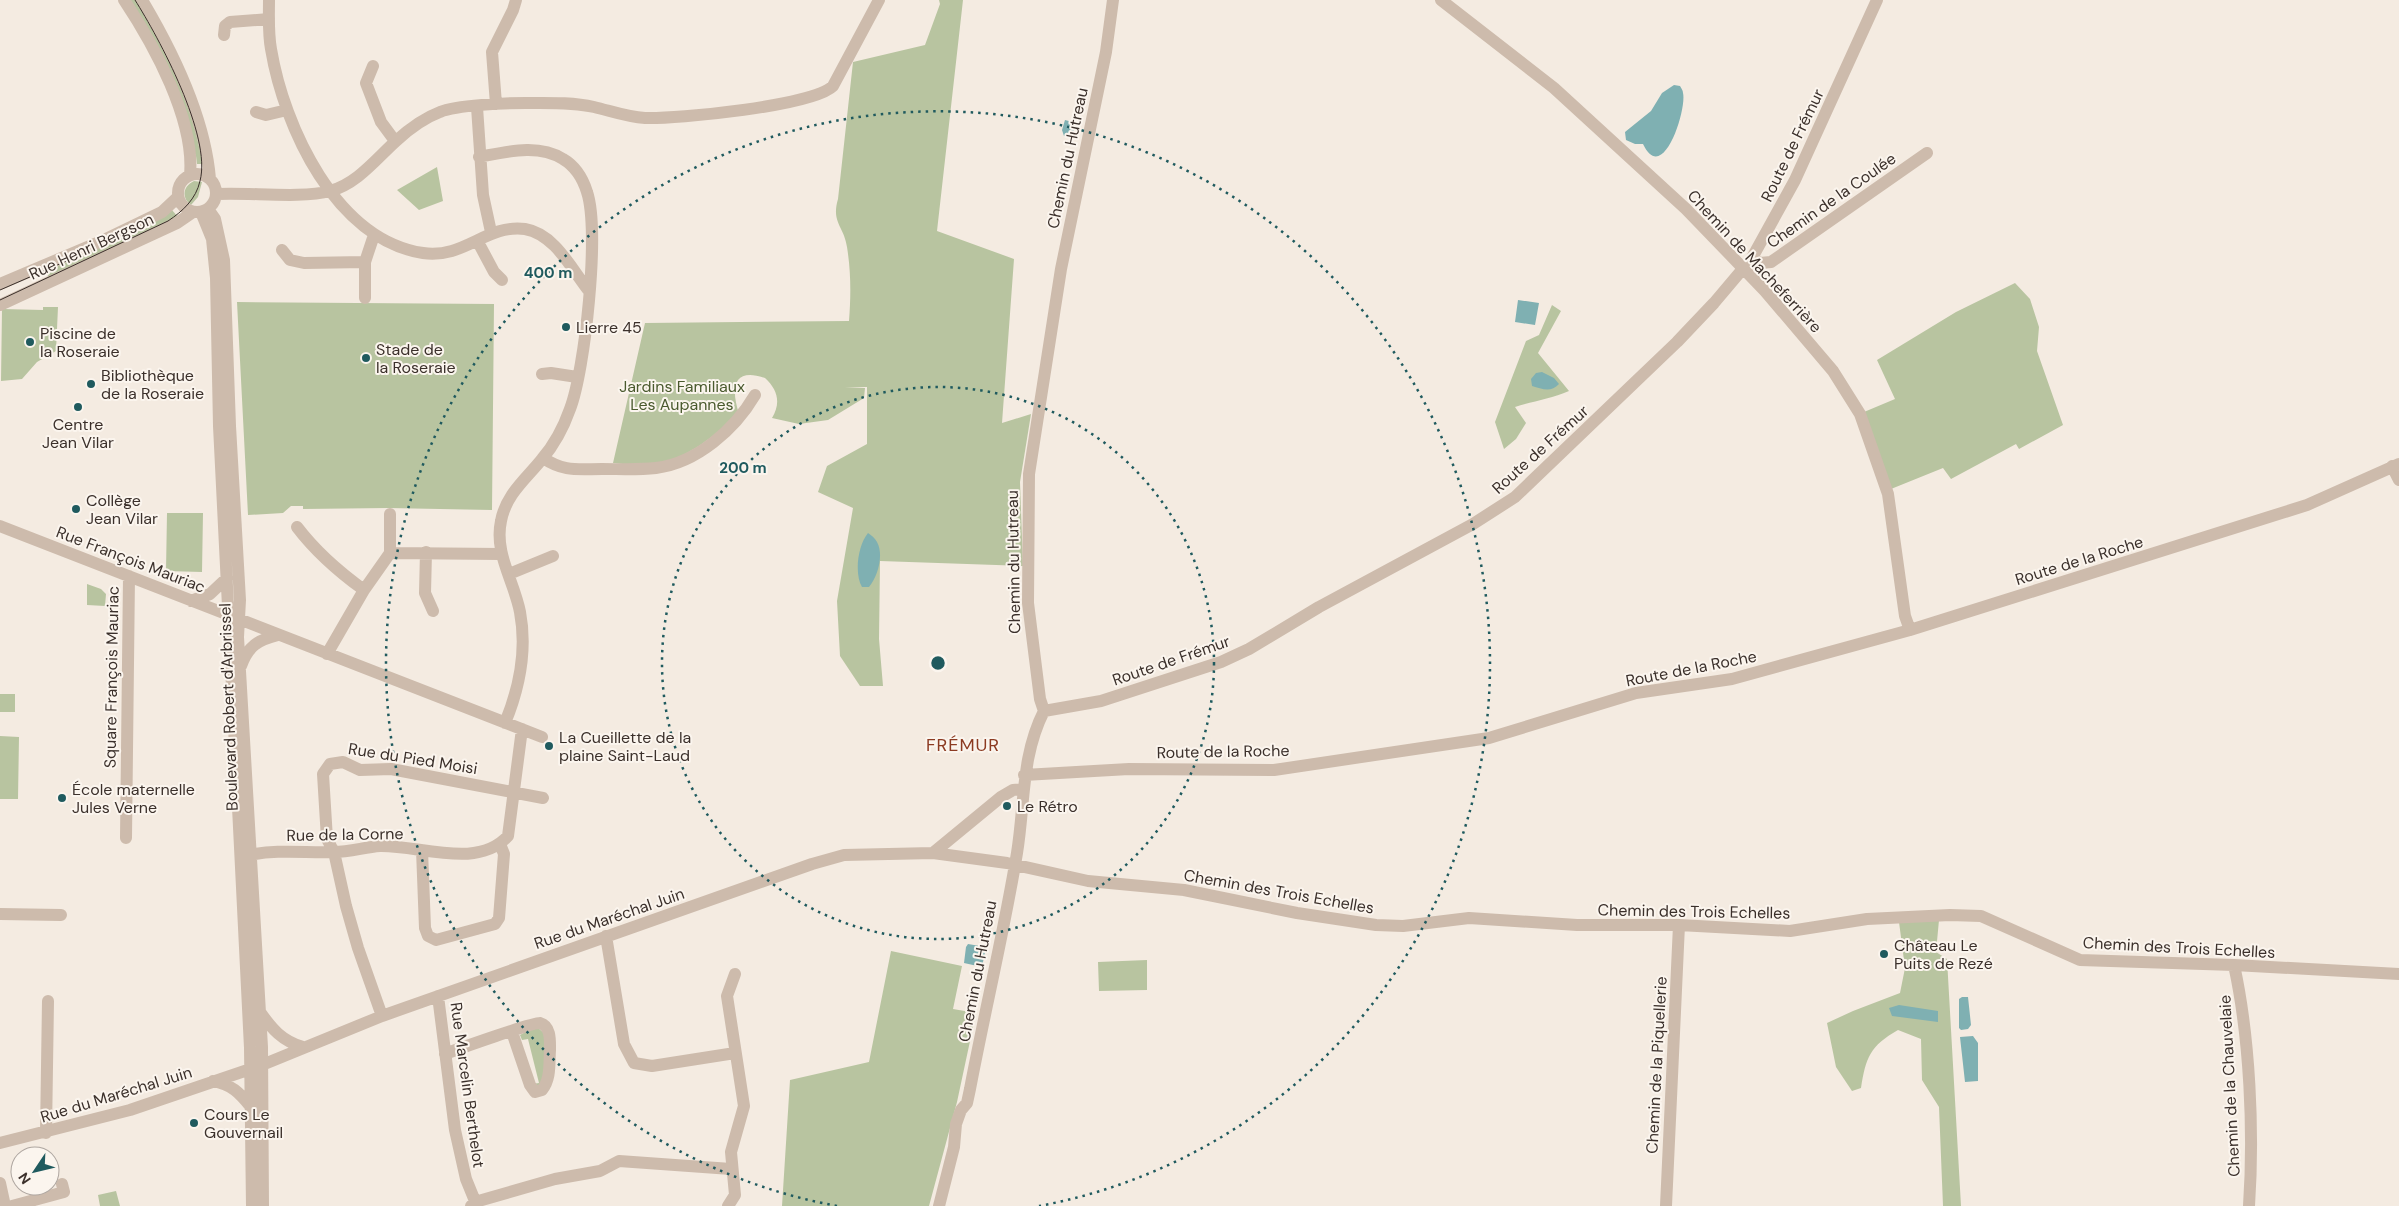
<svg xmlns="http://www.w3.org/2000/svg" width="2399" height="1206" font-family="'DM Sans',sans-serif">
  <style>
    .green { fill: #b8c4a0 }
    .water { fill: #7fb0b2 }
    .lines { fill: none; stroke-linecap: round; stroke-linejoin: round }
    .minor { stroke: #cdbbac; stroke-width: 12 }
    .tram { stroke: #3b302b; stroke-width: 1 }
    .ring { fill: none; stroke: #1f5a5e; stroke-width: 2.5; stroke-dasharray: 2.5 5 }
    .poi-dot { fill: #1f5a5e; stroke: #fbf5ee; stroke-width: 2 }
    .labels { text-anchor: middle; stroke-width: 4; stroke-linejoin: round; paint-order: stroke }
    .street-label { font-size: 16px; fill: #3b302b; stroke: #fbf5ee }
    .poi-label { font-size: 16px; fill: #3b302b; stroke: #fbf5ee; text-anchor: start }
    .park-label { font-size: 16px; fill: #4a5a2e; stroke: #fbf5ee }
    .neighbourhood-label { font-size: 18px; letter-spacing: 1px; fill: #8c3b22; stroke: #fbf5ee }
    .centre { fill: #1f5a5e; stroke: #fbf5ee; stroke-width: 2.5 }
    .ring-label { font-size: 15px; text-anchor: middle; font-weight: bold; fill: #1f5a5e; stroke: #fbf5ee; stroke-width: 4; stroke-linejoin: round; paint-order: stroke }
  </style>
  <rect width="100%" height="100%" fill="#f4ebe1"/>
  <!-- green -->
  <path class="green" d="M128,0H136L174,70L193,120L203,164H197L196,156Z
    M939,0H963L937,231L1014,259L1002,423L1031,414L1020,482L1023,566L880,561L879,639L883,686H860L840,656L837,601L853,508L818,492L827,466L867,444V387H845L865,388L864,398L828,420L799,424L772,418C781,403 778,390 765,378C732,367 731,389 739,414C715,435 689,458 656,464C643,467 627,464 613,463L645,323L849,321C851,295 851,272 847,247C844,226 831,223 838,199L853,62L925,45L940,4Z
    M437,167L443,201L419,210L397,190Z
    M194,181L202,182L198,197L191,205C181,198 183,186 194,181Z
    M172,210L178,217L50,280L44,268Z
    M2015,283L2030,299L2039,327L2037,351L2063,425L2019,449L2016,444L1951,479L1943,468L1891,489L1864,412L1895,399L1877,360L1956,312Z
    M237,302L494,304L492,510L388,508L303,509V506H291L283,513L248,515Z
    M1552,305L1561,311L1538,353L1569,391C1551,399 1533,401 1515,407L1526,423L1516,439L1504,449L1495,422L1526,341L1539,335Z
    M43,307H58L56,351L37,362L22,379L1,381L2,309L43,310Z
    M167,513H203L202,572L166,571Z
    M87,584L101,589L106,594L105,606L87,605Z
    M0,694H15V712H0Z
    M0,736L19,737L18,799H0Z
    M1939,920L1936,952L1947,959L1961,1206H1943L1939,1107L1922,1080L1921,1039L1898,1030C1870,1046 1866,1057 1861,1088L1852,1091L1836,1067L1827,1023L1853,1011L1900,993L1905,968L1899,922Z
    M891,951L962,966L953,1009L976,1013L957,1102L929,1206H782L790,1080L869,1062Z
    M1147,960V990L1099,991L1098,962Z
    M536,1026L545,1034L544,1078L541,1087L533,1084L539,1083L528,1039L522,1040L520,1035Z
    M116,1191L120,1206H100L98,1195Z"/>
  <!-- water -->
  <path class="water" d="M1674,85L1680,86C1681,88 1683,90 1683,93C1687,109 1663,186 1643,144H1635L1626,140L1625,132L1651,111L1662,93Z
    M1065,120L1076,123L1072,138L1064,136L1062,130Z
    M1518,300L1539,303L1535,325L1515,322Z
    M1542,372L1554,378L1559,384C1551,393 1542,389 1532,386L1531,379L1536,373Z
    M868,533C871,535 875,538 877,542C884,554 878,577 869,587H862C854,573 858,545 868,533Z
    M968,944L986,947L982,967L964,963L966,947Z
    M1962,997H1968L1971,1025L1968,1029L1961,1030L1959,1028V999Z
    M1899,1005L1938,1011V1022L1892,1016L1889,1008Z
    M1973,1036L1978,1043V1081L1965,1082L1960,1037Z"/>
  <g class="lines">
    <!-- minor -->
    <path class="minor" d="M124,0C154,45 195,120 190,175
      M142,0C173,52 205,118 210,179
      M269,0C269,16 268,33 271,49C284,127 336,240 423,253C465,259 486,224 525,229C555,234 572,270 589,291
      M1441,0L1554,88L1686,209L1765,291L1833,371L1860,414L1888,494L1905,616L1910,630
      M224,35L225,26L230,22L269,19
      M373,66L366,83L381,122L395,141
      M496,104L492,52L513,10L516,0
      M477,107L483,195L491,232
      M256,112L266,115L287,110
      M479,157C506,152 538,143 563,159C575,166 583,179 587,192C600,231 585,370 570,409C564,426 554,445 542,459C526,479 506,494 501,521C494,553 514,581 520,612C527,649 519,689 505,723
      M178 193a19 19 0 1 1 38 0a19 19 0 1 1-38 0Z
      M217,194C249,192 301,199 330,191C357,184 376,159 396,141C408,130 424,118 440,112C456,105 507,103 526,103C547,103 572,102 594,107C611,111 627,117 645,118C677,119 813,106 833,86L879,0
      M208,209L215,219L224,260L230,426L240,600L238,637L262,1047L263,1206
      M201,212L212,239L216,278L219,426L250,1048L252,1206
      M478,242L494,272L502,280
      M282,250L290,260L304,263L365,262L374,235
      M1752,258L1760,263L1771,262L1927,153
      M365,262V298
      M0,284L104,240L162,212L178,197
      M0,305L177,223L193,212
      M542,374L551,373L577,377
      M543,458C564,472 577,469 602,469C620,469 638,470 656,468C697,463 735,429 755,395
      M2392,466L2399,480
      M390,514V553
      M0,526L542,737
      M297,527C316,552 339,572 364,590
      M426,552L425,593L433,611
      M509,574L553,556
      M191,601L210,594L227,578
      M327,654L364,590L390,553L501,554
      M241,666C248,646 258,640 278,635
      M1044,711L1101,701L1221,662L1249,649L1319,607L1473,524L1515,497L1677,342L1714,303L1752,258L1795,180L1877,0
      M1024,775L1129,769L1274,770L1489,738L1636,693L1732,679L1910,630L2307,505L2399,464
      M126,838L129,576
      M422,850L425,928L428,936L436,940L495,924L499,918L504,854L500,844
      M933,853L1001,797L1013,790L1023,789
      M250,855C278,849 306,853 334,852C350,852 365,847 380,846C420,845 477,870 508,836L522,729
      M0,914L61,915
      M606,936L624,1044L634,1063L652,1066L735,1053
      M2234,965C2250,1038 2254,1132 2249,1206
      M438,996L455,1130L466,1179L477,1206
      M260,1012C272,1029 282,1041 303,1047
      M382,1016L358,948L346,906L334,852L327,839L323,774L330,764L343,762L360,770L391,769L543,798
      M445,1054C458,1049 534,1022 540,1023C551,1026 550,1041 550,1050C549,1064 551,1079 542,1090L535,1092L530,1085L512,1032
      M213,1081C232,1085 239,1092 251,1107
      M46,1133L48,1001
      M0,1143L130,1110L262,1065L382,1016L812,864L844,855L933,853L1007,863L1088,881L1184,890L1297,913L1376,925L1403,926L1469,918L1577,925H1679L1790,931L1867,919L1950,915L1981,916L2080,960L2234,965L2399,974
      M0,1183L5,1206
      M12,1206L64,1192L62,1184
      M471,1206L475,1202L555,1179L600,1171L619,1161L731,1169
      M728,1206L735,1195L731,1152L744,1106L727,996L735,974
      M939,1206L954,1147L956,1124L961,1110L967,1103L970,1089C985,1010 1004,932 1017,853C1025,804 1021,756 1044,711L1040,699L1028,603L1029,474L1061,269L1106,52L1113,0
      M1666,1206L1679,925"/>
    <!-- tram -->
    <path class="tram" d="M0,290L78,256
      M0,300L168,221C183,211 196,199 200,181C212,136 159,38 135,0"/>
  </g>
  <!-- distance rings -->
  <g class="ring">
    <circle cx="938" cy="663" r="276"/>
    <path d="M837 1206A552 552 0 1 1 1039 1206"/>
  </g>
  <!-- markers -->
  <g class="poi-dot">
    <circle cx="566" cy="327" r="5"/>
    <circle cx="30" cy="342" r="5"/>
    <circle cx="366" cy="358" r="5"/>
    <circle cx="91" cy="384" r="5"/>
    <circle cx="78" cy="407" r="5"/>
    <circle cx="76" cy="509" r="5"/>
    <circle cx="549" cy="746" r="5"/>
    <circle cx="62" cy="798" r="5"/>
    <circle cx="1007" cy="806" r="5"/>
    <circle cx="1884" cy="954" r="5"/>
    <circle cx="194" cy="1123" r="5"/>
  </g>
  <g class="labels">
    <!-- street labels -->
    <g class="street-label">
      <text transform="translate(1792 145) rotate(-64)" y="6">Route de Frémur</text>
      <text transform="translate(1067 158) rotate(-78)" y="6">Chemin du Hutreau</text>
      <text transform="translate(1831 200) rotate(-35)" y="6">Chemin de la Coulée</text>
      <text transform="translate(91 246) rotate(-25)" y="6">Rue Henri Bergson</text>
      <text transform="translate(1755 261) rotate(47)" y="6">Chemin de Macheferrière</text>
      <text transform="translate(1540 449) rotate(-42)" y="6">Route de Frémur</text>
      <text transform="translate(131 559) rotate(21)" y="6">Rue François Mauriac</text>
      <text transform="translate(2079 560) rotate(-17)" y="6">Route de la Roche</text>
      <text transform="translate(1013 562) rotate(-91)" y="6">Chemin du Hutreau</text>
      <text transform="translate(1171 660) rotate(-19)" y="6">Route de Frémur</text>
      <text transform="translate(1691 668) rotate(-11)" y="6">Route de la Roche</text>
      <text transform="translate(111 677) rotate(-89)" y="6">Square François Mauriac</text>
      <text transform="translate(228 707) rotate(-92)" y="6">Boulevard Robert d'Arbrissel</text>
      <text transform="translate(1223 751) rotate(-1)" y="6">Route de la Roche</text>
      <text transform="translate(413 758) rotate(9)" y="6">Rue du Pied Moisi</text>
      <text transform="translate(345 834) rotate(-1)" y="6">Rue de la Corne</text>
      <text transform="translate(1279 891) rotate(10)" y="6">Chemin des Trois Echelles</text>
      <text transform="translate(1694 911) rotate(1)" y="6">Chemin des Trois Echelles</text>
      <text transform="translate(609 918) rotate(-19)" y="6">Rue du Maréchal Juin</text>
      <text transform="translate(2179 947) rotate(3)" y="6">Chemin des Trois Echelles</text>
      <text transform="translate(977 971) rotate(-79)" y="6">Chemin du Hutreau</text>
      <text transform="translate(1656 1065) rotate(-87)" y="6">Chemin de la Piquellerie</text>
      <text transform="translate(468 1085) rotate(82)" y="6">Rue Marcelin Berthelot</text>
      <text transform="translate(2229 1086) rotate(-93)" y="6">Chemin de la Chauvelaie</text>
      <text transform="translate(116 1094) rotate(-17)" y="6">Rue du Maréchal Juin</text>
    </g>
    <!-- poi labels -->
    <g class="poi-label">
      <text x="576" y="333">Lierre 45</text>
      <text x="40" y="339">Piscine de<tspan x="40" dy="18">la Roseraie</tspan></text>
      <text x="376" y="355">Stade de<tspan x="376" dy="18">la Roseraie</tspan></text>
      <text x="101" y="381">Bibliothèque<tspan x="101" dy="18">de la Roseraie</tspan></text>
      <text x="78" y="430" text-anchor="middle">Centre<tspan x="78" dy="18">Jean Vilar</tspan></text>
      <text x="86" y="506">Collège<tspan x="86" dy="18">Jean Vilar</tspan></text>
      <text x="559" y="743">La Cueillette de la<tspan x="559" dy="18">plaine Saint-Laud</tspan></text>
      <text x="72" y="795">École maternelle<tspan x="72" dy="18">Jules Verne</tspan></text>
      <text x="1017" y="812">Le Rétro</text>
      <text x="1894" y="951">Château Le<tspan x="1894" dy="18">Puits de Rezé</tspan></text>
      <text x="204" y="1120">Cours Le<tspan x="204" dy="18">Gouvernail</tspan></text>
    </g>
    <!-- park labels -->
    <g class="park-label">
      <text x="682" y="392">Jardins Familiaux<tspan x="682" dy="18">Les Aupannes</tspan></text>
    </g>
    <!-- neighbourhood labels -->
    <g class="neighbourhood-label">
      <text x="963" y="751">FRÉMUR</text>
    </g>
  </g>
  <circle cx="938" cy="663" r="8" class="centre"/>
  <g class="ring-label">
    <text x="548" y="278">400 m</text>
    <text x="743" y="473">200 m</text>
  </g>
  <!-- north arrow -->
  <g transform="translate(35 1171) rotate(235)"><circle r="24" fill="#fbf5ee" stroke="#aea6a0"/>
  <path d="M0-4L9 19L0 12L-9 19Z" fill="#1f5a5e"/>
  <text y="-8" font-size="14" font-weight="bold" text-anchor="middle" fill="#3b302b">N</text>
  </g>
</svg>
